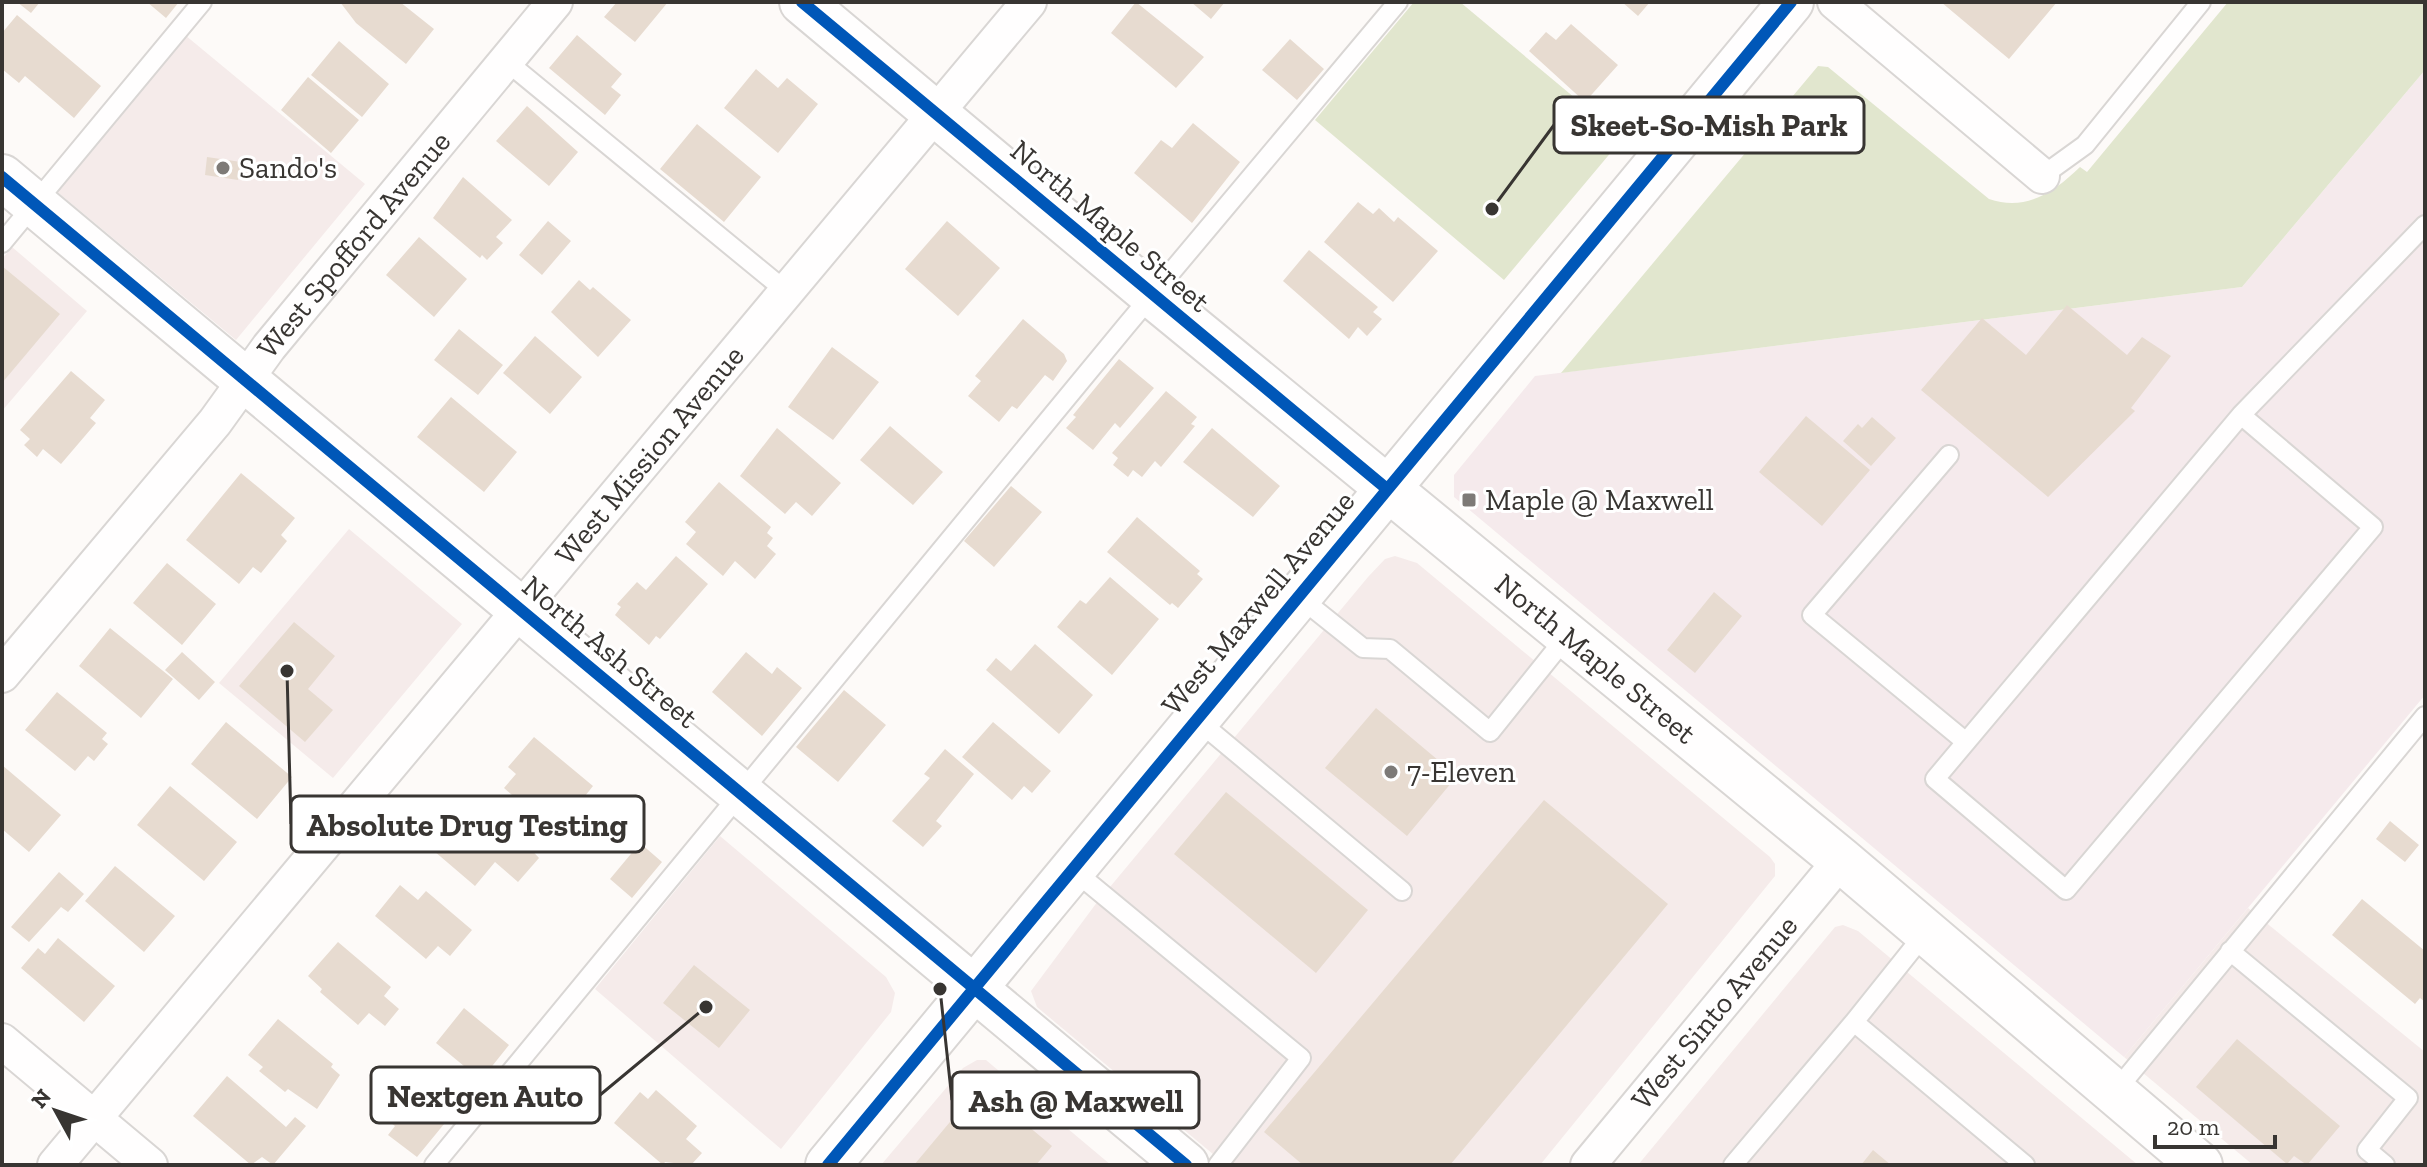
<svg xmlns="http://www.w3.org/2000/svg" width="2427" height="1167" font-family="'Zilla Slab',serif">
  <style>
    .commercial { fill: #f5ebea }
    .industrial { fill: #f5eaec }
    .green { fill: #e1e6ce }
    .building { fill: #e7dbd0 }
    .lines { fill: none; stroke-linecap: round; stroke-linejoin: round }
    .lane-casing { stroke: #d9d6d4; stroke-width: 22 }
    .street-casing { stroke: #d9d6d4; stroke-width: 38 }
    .secondary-casing { stroke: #d9d6d4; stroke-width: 48 }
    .primary-casing { stroke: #d9d6d4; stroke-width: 48 }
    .lane { stroke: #fffefe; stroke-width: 18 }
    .street { stroke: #fffefe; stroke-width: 34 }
    .secondary { stroke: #fffefe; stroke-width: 44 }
    .primary { stroke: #fffefe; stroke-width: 44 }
    .cycleway-casing { stroke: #fff; stroke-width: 17 }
    .cycleway { stroke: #0057b8; stroke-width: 12 }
    .poi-dot { fill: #7d7a77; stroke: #fff; stroke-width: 3 }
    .labels { text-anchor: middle; stroke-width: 6; stroke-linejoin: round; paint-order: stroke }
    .poi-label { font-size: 30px; fill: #383532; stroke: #fff; text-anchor: start }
    .street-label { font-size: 30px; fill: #383532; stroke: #fff }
    .leader { fill: none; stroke: #383532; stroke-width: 3 }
    .callout-dot { fill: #383532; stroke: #fff; stroke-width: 3 }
    .callout { fill: #fff; stroke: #383532; stroke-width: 3 }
    .callout-label { font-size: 32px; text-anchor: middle; font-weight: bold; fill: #383532 }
  </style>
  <rect width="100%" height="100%" fill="#fdfaf8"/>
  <!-- commercial -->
  <path class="commercial" d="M185,35L365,184L236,340L55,190Z
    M12,247L87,311L2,411V259Z
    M349,529L462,624L333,778L219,683Z
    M1395,556L1417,563L1770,857L1775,864V876L1540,1165H1226L1037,1007L1031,991L1095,905L1368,577L1385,559Z
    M720,836L886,977L895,993L891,1012L781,1149L595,989Z
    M2248,908L2425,1052V1165H2253L2124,1057Z
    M1843,925L1858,931L2138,1165H1638L1835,927Z
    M977,1060H986L1111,1165H881L963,1068Z"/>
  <!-- industrial -->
  <path class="industrial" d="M2425,70V695L2124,1057L1454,497V475L1535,376L2242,287Z"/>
  <!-- green -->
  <path class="green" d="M1414,2H1460L1623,138L1504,280L1315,120Z
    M2228,2H2425V70L2242,287L1561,373L1818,66L1828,67L1989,199C2026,212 2054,192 2080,167L2087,172Z"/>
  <!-- building -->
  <path class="building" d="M17,2H40L31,13Z
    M147,2H179L166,18Z
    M340,2H400L434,29L406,64L356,23Z
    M617,2H668L635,42L604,17Z
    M1136,2L1204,57L1176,88L1111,33Z
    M1191,2H1225L1211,19Z
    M1622,2H1650L1638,16Z
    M1941,2H2057L2009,59Z
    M17,15L101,86L74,118L25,76L19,83L2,69V33Z
    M1571,24L1618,65L1585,102L1529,51L1546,32L1556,40Z
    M577,35L622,74L611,87L621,95L605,115L549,68Z
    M1290,39L1324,69L1297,100L1262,70Z
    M339,41L389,84L362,117L311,75Z
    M756,69L778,88L787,78L818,104L778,153L724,108Z
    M308,77L359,120L331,153L281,110Z
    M527,106L578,152L549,186L496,141Z
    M1193,123L1240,162L1192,223L1134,173L1161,140L1172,148Z
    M697,124L761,177L724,222L660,169Z
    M207,157L241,162L238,180L205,175Z
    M463,177L512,220L496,237L503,243L487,260L482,255L480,258L433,218Z
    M1358,202L1373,214L1379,208L1394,222L1398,217L1438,251L1393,302L1324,242Z
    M548,221L571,241L542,275L519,255Z
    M947,221L1000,268L958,316L905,269Z
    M419,237L467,279L434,317L386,275Z
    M1309,250L1378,307L1373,312L1382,319L1367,336L1358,327L1349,339L1283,281Z
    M2,266L60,314L2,383Z
    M579,280L590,290L593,287L631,320L598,357L551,312Z
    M2067,305L2127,355L2142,337L2171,356L2131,408L2135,411L2048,497L1921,390L1982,318L2026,355Z
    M1023,319L1064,354L1067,361L1053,381L1045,375L1017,409L1012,406L999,422L968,396L981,381L975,376Z
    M459,329L503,365L478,395L434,360Z
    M535,336L582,377L550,414L503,373Z
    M832,347L879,382L833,440L788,407Z
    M1119,359L1154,388L1120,428L1115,423L1093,450L1066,428L1076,417L1073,415Z
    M71,371L105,400L90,418L96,423L61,464L43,449L37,457L24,445L30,439L20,430Z
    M1166,391L1197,417L1191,424L1195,426L1161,467L1155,461L1142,477L1133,470L1128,477L1113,465L1118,458L1112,453Z
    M451,397L517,452L484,492L417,437Z
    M1806,416L1870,470L1822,526L1759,472Z
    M1872,417L1896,438L1871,466L1843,441L1858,424L1862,428Z
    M890,426L943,472L913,505L860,460Z
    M777,428L841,483L812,516L796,502L785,514L740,476Z
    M1212,428L1280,486L1253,517L1183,462Z
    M241,473L295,518L281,535L287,541L261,573L253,567L239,584L186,540Z
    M719,482L771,527L767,533L773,538L767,546L776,554L755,579L735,561L723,576L686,544L696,532L685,522Z
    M1011,486L1042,512L994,567L964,541Z
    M1137,517L1200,571L1197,574L1203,579L1178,608L1172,603L1170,605L1107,552Z
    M676,556L708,584L660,639L656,636L649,645L615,615L621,607L617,604L637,582L646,590Z
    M167,563L216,604L182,645L133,603Z
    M1110,577L1159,619L1112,675L1057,627L1080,600L1086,604Z
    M1714,592L1742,616L1695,673L1667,650Z
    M294,622L335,656L308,689L333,710L305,742L239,686Z
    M110,628L173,679L141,718L79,666Z
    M1035,644L1093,695L1059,734L986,670L996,658L1011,671Z
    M182,652L215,682L199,700L165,670Z
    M746,652L772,674L777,667L802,688L762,736L712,692Z
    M844,690L886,725L838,782L796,747Z
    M57,692L107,733L102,739L108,744L94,761L88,756L75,771L25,730Z
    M1376,708L1457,776L1407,836L1325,768Z
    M226,722L292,777L257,819L191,764Z
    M993,722L1051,771L1032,793L1024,786L1012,800L962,757Z
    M534,737L593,786L585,796L592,802L574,824L548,802L545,807L536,800L528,809L504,788L516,774L508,767Z
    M945,749L974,774L936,821L942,826L923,847L892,821L930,778L924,774Z
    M2,765L61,815L29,852L2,829Z
    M170,786L237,842L204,881L137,825Z
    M1226,792L1368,910L1316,973L1174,854Z
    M1544,800L1668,904L1450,1165H1303L1264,1132Z
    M474,812L509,841L516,833L539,858L518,882L495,862L475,886L434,851L460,821L464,824Z
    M2390,821L2419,845L2405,862L2376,839Z
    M640,843L662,862L632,898L610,879Z
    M115,866L175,916L144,952L85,901Z
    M59,872L84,894L68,912L61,907L29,942L11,927Z
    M400,885L418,900L426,891L472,930L450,956L438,946L426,959L375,916Z
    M2362,899L2425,951V1002L2420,998L2415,1004L2332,935Z
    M58,938L115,986L84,1022L21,968L38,948L45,954Z
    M338,942L391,987L384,996L399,1009L385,1026L369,1013L358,1025L320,992L322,989L308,976Z
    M694,965L750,1010L719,1048L663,1003Z
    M464,1008L509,1045L481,1080L436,1043Z
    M278,1019L333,1064L331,1067L340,1075L317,1109L288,1089L285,1092L259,1071L263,1067L248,1055Z
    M2237,1039L2340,1126L2307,1165L2294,1156L2287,1164L2196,1087Z
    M227,1076L286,1127L295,1117L306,1126L273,1165L262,1157L251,1165L193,1116Z
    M405,1083L449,1118L417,1157L388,1135L395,1126L380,1115Z
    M980,1086L1052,1146L1036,1165H914Z
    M656,1090L697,1126L686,1139L702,1153L691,1165L665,1162L663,1165L614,1123L640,1092L648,1099Z
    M1873,1150L1891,1165H1861Z"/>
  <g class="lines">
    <defs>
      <path id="lane" d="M506,61L787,292
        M2042,176L2085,145L2201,2
        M2,243L202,2
        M2241,415L2373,527L2066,890L1935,779L2241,415L2425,225
        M1949,455L1812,615L1966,742
        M1298,596L1363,648L1390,649L1490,732L1567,636
        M1196,719L1402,891
        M1072,869L1301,1058L1218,1165
        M2230,951L2408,1098L2367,1150L2385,1165
        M1854,1022L1926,932
        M2114,1093L2425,716
        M434,1165L1126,326L1398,2
        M1733,1165L1854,1022L2025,1165"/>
      <g id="street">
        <path d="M1835,2L2042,176"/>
        <path id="s1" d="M2,675L215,422L269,347L555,2"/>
        <path d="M2,1041L150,1165"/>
        <path id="s2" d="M55,1165L1029,2"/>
        <path id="s3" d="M1588,1165L1841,860"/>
      </g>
      <path id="secondary" d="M828,1165L1791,2"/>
      <g id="primary">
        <path id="s4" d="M802,2L1152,295L1841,860L2200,1165"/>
        <path d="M2,177L1186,1165"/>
      </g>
    </defs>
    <!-- lane casing -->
    <use href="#lane" class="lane-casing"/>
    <!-- street casing -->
    <use href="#street" class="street-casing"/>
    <!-- secondary casing -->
    <use href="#secondary" class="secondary-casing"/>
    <!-- primary casing -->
    <use href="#primary" class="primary-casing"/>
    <!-- lane -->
    <use href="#lane" class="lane"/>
    <!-- street -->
    <use href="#street" class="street"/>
    <!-- secondary -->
    <use href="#secondary" class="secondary"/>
    <!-- primary -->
    <use href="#primary" class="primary"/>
    <defs>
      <path id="cycleway" d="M802,2L1387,489
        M2,177L1186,1165
        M828,1165L1791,2"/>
    </defs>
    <!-- cycleway casing -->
    <use href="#cycleway" class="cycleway-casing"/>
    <!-- cycleway -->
    <use href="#cycleway" class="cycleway"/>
  </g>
  <!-- markers -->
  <g class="poi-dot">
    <circle cx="223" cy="168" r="8"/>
    <rect x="1461" y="492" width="16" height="16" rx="4"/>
    <circle cx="1391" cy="772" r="8"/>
  </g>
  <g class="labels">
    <!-- poi labels -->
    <g class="poi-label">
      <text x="239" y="178">Sando's</text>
      <text x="1485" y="510">Maple @ Maxwell</text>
      <text x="1407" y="782">7-Eleven</text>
    </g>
    <!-- street labels -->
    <g class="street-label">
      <text transform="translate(1110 226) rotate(40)" y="10">North Maple Street</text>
      <text dy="10" stroke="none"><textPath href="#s1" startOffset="556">West Spofford Avenue</textPath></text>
      <text dy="10" stroke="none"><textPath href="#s2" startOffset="926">West Mission Avenue</textPath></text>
      <text transform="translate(1258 603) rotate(-50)" y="10">West Maxwell Avenue</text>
      <text transform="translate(610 652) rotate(40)" y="10">North Ash Street</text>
      <text dy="10" stroke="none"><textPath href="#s4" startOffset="1030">North Maple Street</textPath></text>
      <text dy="10" stroke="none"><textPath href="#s3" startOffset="198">West Sinto Avenue</textPath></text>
    </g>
  </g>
  <!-- callouts -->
  <path class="leader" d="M1492 209L1554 125M287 671L291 824M706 1007L600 1095M940 989L952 1100"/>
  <g class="callout-dot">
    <circle cx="1492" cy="209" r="8"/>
    <circle cx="287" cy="671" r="8"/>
    <circle cx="706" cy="1007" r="8"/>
    <circle cx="940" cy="989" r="8"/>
  </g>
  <g class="callout">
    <rect x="1554" y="97" width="310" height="56" rx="8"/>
    <rect x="291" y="796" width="353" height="56" rx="8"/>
    <rect x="371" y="1067" width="229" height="56" rx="8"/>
    <rect x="952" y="1072" width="247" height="56" rx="8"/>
  </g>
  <g class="callout-label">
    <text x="1709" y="136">Skeet-So-Mish Park</text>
    <text x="467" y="836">Absolute Drug Testing</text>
    <text x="485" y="1107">Nextgen Auto</text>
    <text x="1076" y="1112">Ash @ Maxwell</text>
  </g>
  <!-- border -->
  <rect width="2427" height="1167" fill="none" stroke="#383532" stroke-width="8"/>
  <!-- north arrow -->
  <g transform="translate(56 1111) rotate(310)" stroke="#ffffff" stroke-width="6" paint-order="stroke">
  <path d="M0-6L14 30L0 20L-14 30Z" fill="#383532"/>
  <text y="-12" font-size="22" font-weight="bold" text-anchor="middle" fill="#383532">N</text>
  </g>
  <!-- scale -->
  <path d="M2155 1135v12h120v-12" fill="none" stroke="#383532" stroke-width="4"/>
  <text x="2167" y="1135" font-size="24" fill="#383532" stroke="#ffffff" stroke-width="6" paint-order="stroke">20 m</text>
</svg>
